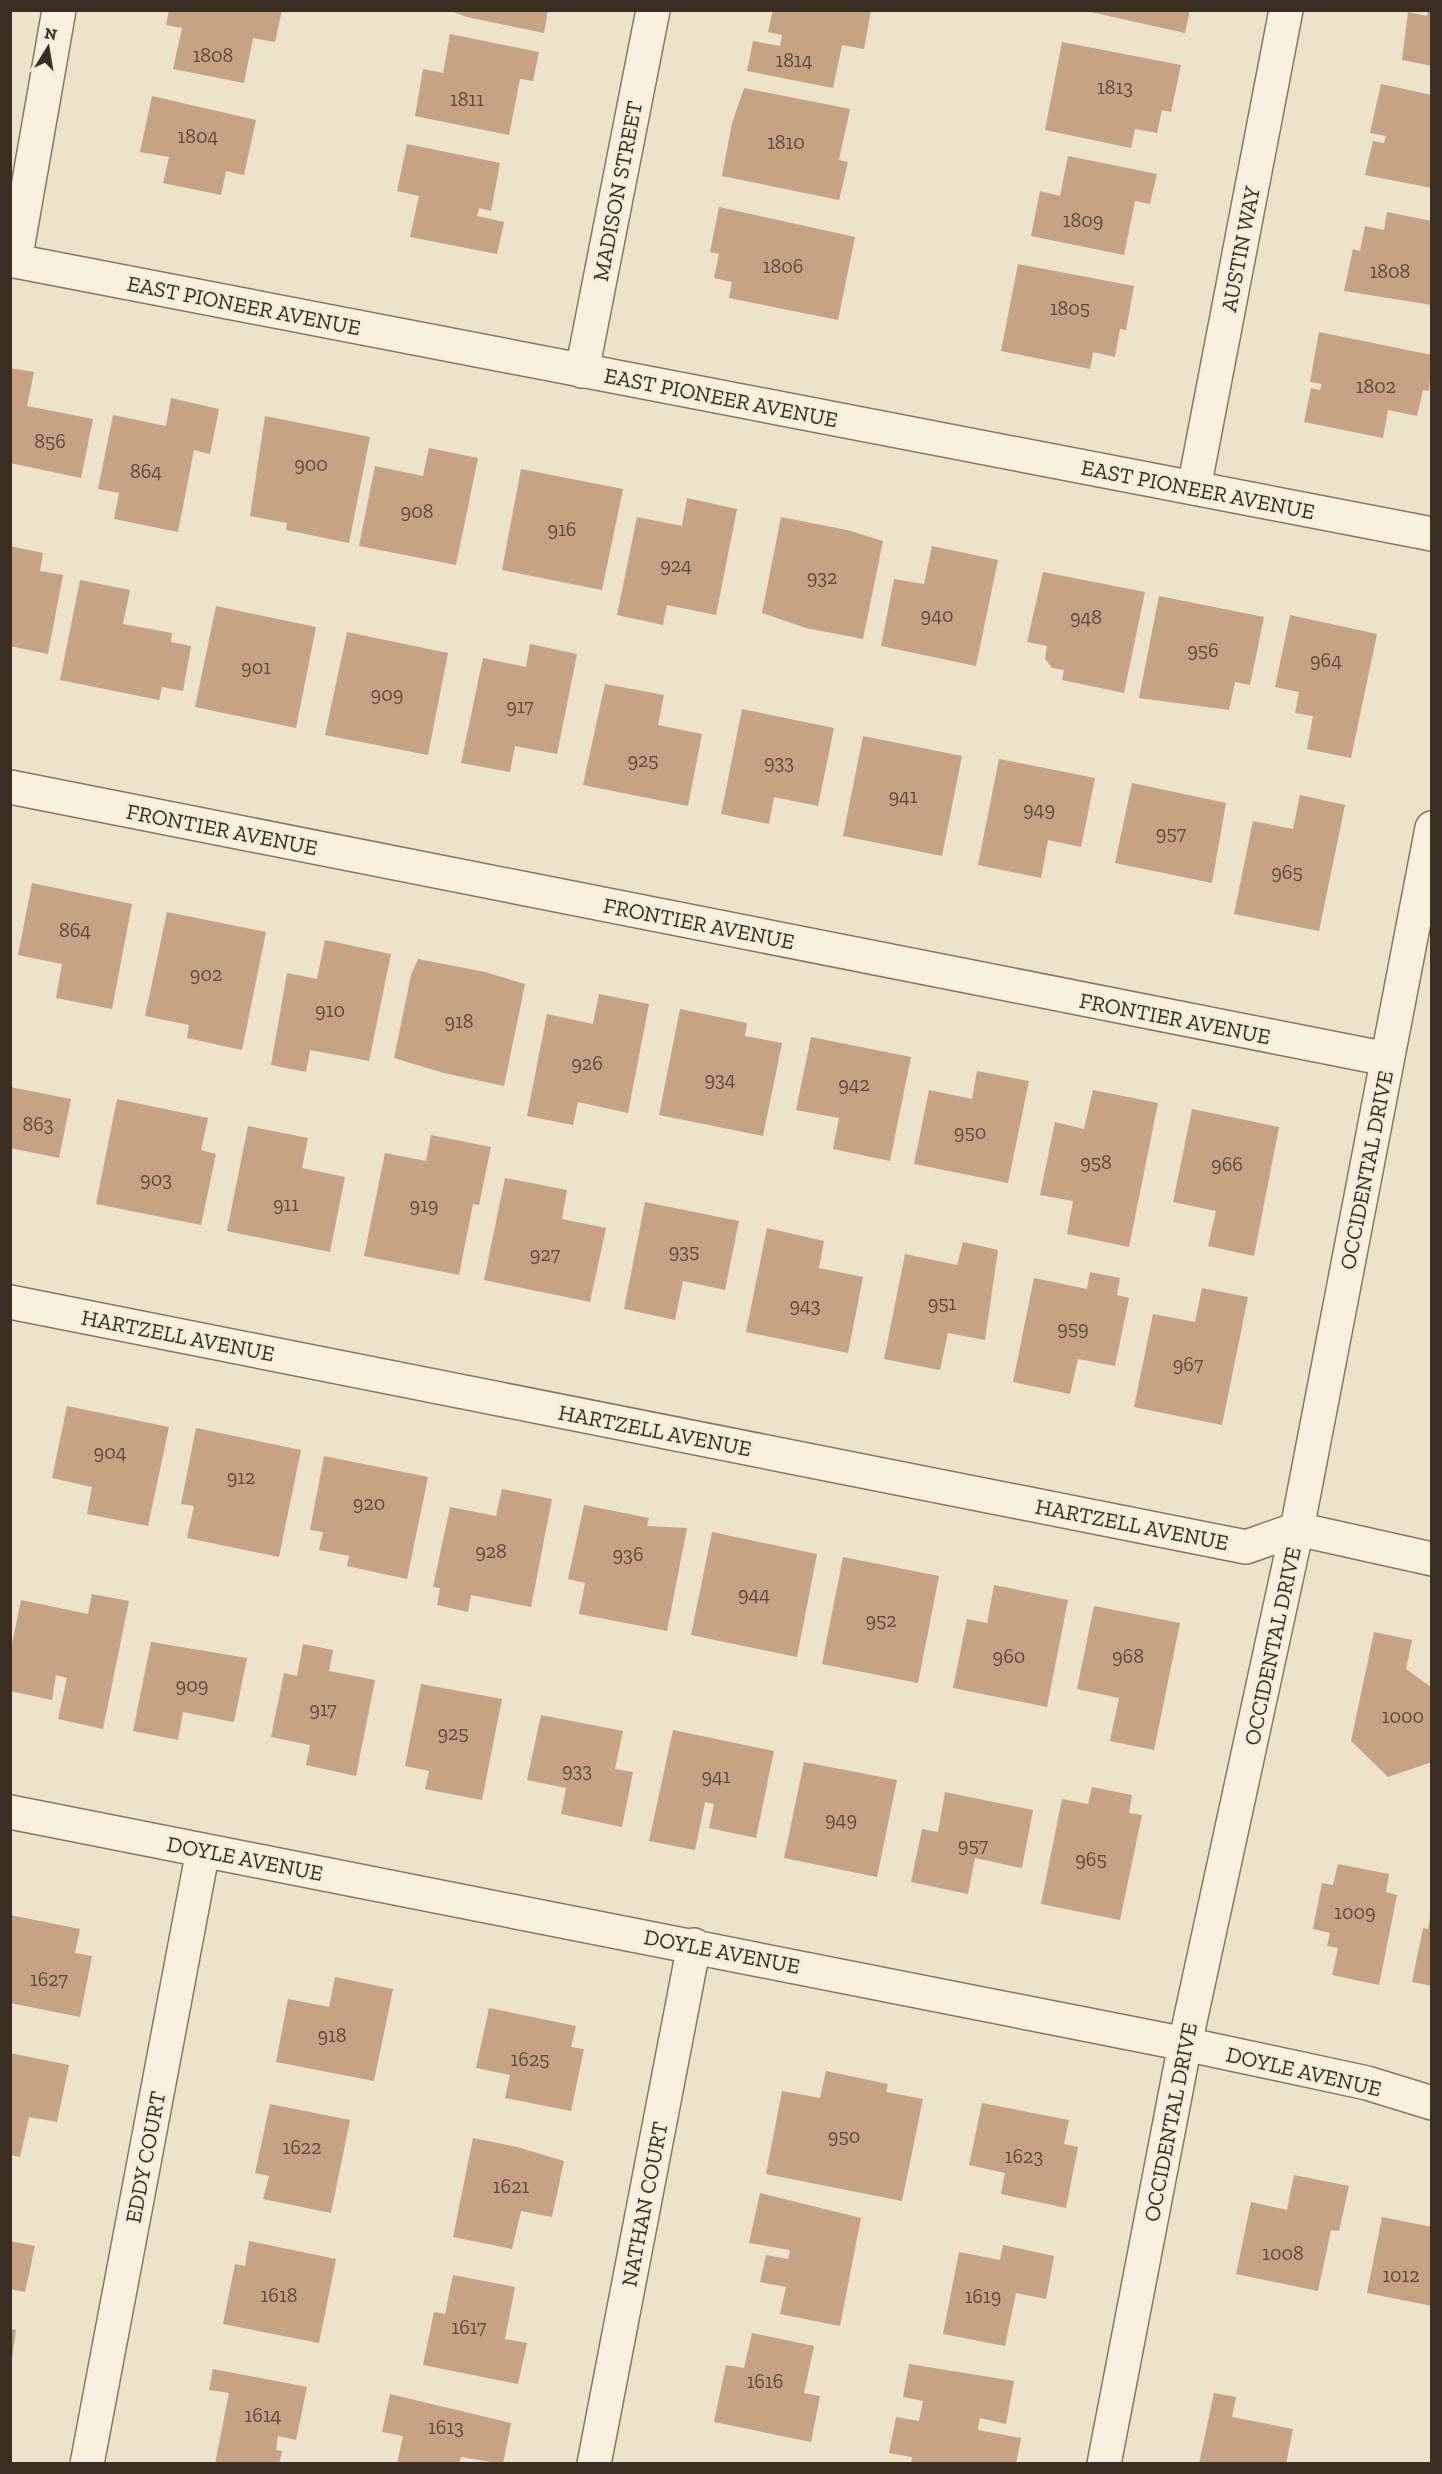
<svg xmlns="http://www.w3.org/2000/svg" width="1442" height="2474" font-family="'Zilla Slab',serif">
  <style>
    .building { fill: #c6a383 }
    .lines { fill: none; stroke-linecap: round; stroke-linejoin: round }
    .minor-casing { stroke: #877760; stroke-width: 36 }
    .tertiary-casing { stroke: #877760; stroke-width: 36 }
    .minor { stroke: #f7f1dd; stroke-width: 33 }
    .tertiary { stroke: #f7f1dd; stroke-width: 33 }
    .labels { text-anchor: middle; stroke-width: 4.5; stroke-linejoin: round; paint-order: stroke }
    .number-label { font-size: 20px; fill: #5c4b3a }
    .street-label { font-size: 22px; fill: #392e22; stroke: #f3edd9 }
  </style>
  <rect width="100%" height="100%" fill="#ebe4ca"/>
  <!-- building -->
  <path class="building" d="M169,10H282L275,42L253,38L244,83L173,69L182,28L166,25Z
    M448,10H548L544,33L467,17Z
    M773,10H871L864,49L842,45L833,88L747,71L753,41L780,46L782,35L768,32Z
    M1082,10H1190L1185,33Z
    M1428,10H1432V66L1402,60L1408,12L1427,16Z
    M450,34L539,52L533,81L520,79L509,135L415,116L423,69L443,73Z
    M1062,42L1181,65L1171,112L1162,110L1157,133L1135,129L1131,148L1045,130Z
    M1381,84L1432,95V188L1365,175L1373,141L1384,143L1386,136L1370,133Z
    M744,88L850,109L839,160L848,162L839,200L722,176L732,123Z
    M152,96L256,120L244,175L226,171L221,195L163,183L169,157L140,152Z
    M407,144L500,163L491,211L479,208L477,216L504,222L497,254L410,237L419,196L397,191Z
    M1068,156L1157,174L1150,204L1135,201L1124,255L1031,236L1040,191L1060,196Z
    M719,207L855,237L838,320L729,298L732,282L714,278L719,254L710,252Z
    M1387,212L1432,221V305L1344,291L1353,249L1360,251L1365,226L1384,230Z
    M1018,264L1134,286L1126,330L1120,329L1115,357L1093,352L1090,369L1001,351Z
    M1319,332L1432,355L1429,391L1423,390L1417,416L1388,410L1383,438L1304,422L1311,388L1320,390L1322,384L1310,382Z
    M10,368L34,372L27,406L93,419L81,478L10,463Z
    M171,398L219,409L210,454L194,450L178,532L114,519L119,493L98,489L113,415L166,426Z
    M265,416L370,437L349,543L286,530L287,523L250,516Z
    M429,448L478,458L456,565L359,546L375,466L423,476Z
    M521,469L623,489L602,590L502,570Z
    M687,498L737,509L716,615L667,605L663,625L617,615L637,517L682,526Z
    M781,517L847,530L883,541L863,639L806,628L762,613Z
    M10,546L43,553L40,571L63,575L48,654L10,646Z
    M932,546L998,560L976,666L881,646L894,579L924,584Z
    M1043,572L1145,592L1124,693L1062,680L1064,670L1052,668L1045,659L1047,646L1027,642Z
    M80,580L130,590L123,624L172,633L171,642L191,646L183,691L162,687L159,700L60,680Z
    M1159,596L1264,617L1250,685L1235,682L1229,710L1139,698Z
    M216,606L316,627L296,728L195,707Z
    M1290,615L1377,634L1351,758L1307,749L1313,716L1295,713L1299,692L1275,687Z
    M347,632L448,653L428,755L325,735Z
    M530,644L577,654L557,754L515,746L510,772L461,763L483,658L526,667Z
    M605,684L664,695L658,725L702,734L688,806L583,785Z
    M742,709L834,728L818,806L774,797L769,824L721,814Z
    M863,736L962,756L942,856L843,836Z
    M999,759L1095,778L1081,847L1048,840L1041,878L978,865Z
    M1132,783L1226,803L1212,883L1115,863Z
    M1300,795L1345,805L1319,931L1234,914L1253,821L1293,829Z
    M32,883L132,904L112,1009L56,998L62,964L18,955Z
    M167,912L266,932L242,1050L187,1038L189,1025L145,1016Z
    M325,940L391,954L369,1061L310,1050L306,1072L271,1065L287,973L317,979Z
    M418,959L485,972L525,984L504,1086L444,1073L394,1058L411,975Z
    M599,994L649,1004L628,1113L578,1102L573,1125L527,1116L547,1014L593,1024Z
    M680,1009L747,1023L745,1036L782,1043L763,1136L659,1115Z
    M811,1037L911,1057L890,1161L833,1149L839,1118L796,1110Z
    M977,1071L1029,1081L1008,1183L914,1164L929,1090L972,1099Z
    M10,1087L71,1099L59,1158L10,1148Z
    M1093,1090L1158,1103L1129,1247L1067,1234L1073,1201L1040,1195L1055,1122L1084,1129Z
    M117,1099L208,1118L201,1150L216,1154L201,1225L96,1204Z
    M1192,1109L1279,1127L1254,1256L1208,1246L1216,1211L1173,1202Z
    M248,1126L308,1138L302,1168L345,1177L330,1252L227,1231Z
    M431,1135L491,1147L479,1205L473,1204L459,1275L364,1256L385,1153L426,1161Z
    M505,1178L567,1190L562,1219L606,1228L590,1302L484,1280Z
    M645,1202L739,1221L725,1290L683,1281L675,1320L624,1309Z
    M767,1228L824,1241L819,1268L863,1277L848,1353L746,1332Z
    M963,1242L998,1250L985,1340L948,1333L940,1370L884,1359L905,1254L957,1265Z
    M1090,1272L1120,1278L1117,1295L1129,1298L1115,1366L1078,1359L1070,1394L1013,1382L1034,1278L1087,1289Z
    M1202,1288L1248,1297L1222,1425L1134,1407L1153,1314L1195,1322Z
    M67,1406L169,1427L148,1526L87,1514L92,1487L52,1478Z
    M196,1428L301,1450L279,1557L187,1538L194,1506L181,1504Z
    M324,1456L428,1477L407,1579L347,1566L349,1556L319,1550L323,1532L310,1530Z
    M502,1489L552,1499L531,1607L471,1595L468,1612L437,1605L440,1588L433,1587L450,1507L496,1516Z
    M584,1505L649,1518L647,1526L687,1528L667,1631L579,1614L585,1583L568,1579Z
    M712,1532L817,1554L797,1657L691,1635Z
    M843,1557L939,1576L918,1683L822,1664Z
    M994,1585L1068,1600L1047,1707L953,1688L967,1619L987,1623Z
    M92,1594L129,1601L103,1729L58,1719L67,1678L56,1675L52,1700L10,1691V1654L21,1600L88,1614Z
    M1094,1606L1180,1623L1154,1750L1110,1741L1119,1698L1077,1689Z
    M1374,1632L1412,1640L1406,1669L1432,1688V1762L1388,1777L1351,1741Z
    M151,1642L247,1658L234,1722L183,1712L178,1740L133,1731Z
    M303,1644L333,1650L329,1671L375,1680L356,1776L306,1765L310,1745L271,1737L284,1673L297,1676Z
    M421,1684L502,1699L482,1800L425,1789L429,1771L405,1766Z
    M541,1715L623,1731L615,1769L633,1772L622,1827L561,1814L566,1788L527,1780Z
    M673,1730L774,1751L756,1838L709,1828L714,1804L705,1802L695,1850L649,1841Z
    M804,1762L897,1780L877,1877L784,1858Z
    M1092,1787L1132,1795L1129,1813L1142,1815L1120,1920L1041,1904L1062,1799L1088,1804Z
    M945,1792L1033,1810L1022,1868L975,1858L968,1894L911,1882L922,1829L938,1832Z
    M1338,1864L1389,1874L1386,1892L1397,1895L1379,1985L1332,1975L1338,1948L1327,1946L1330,1933L1313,1929L1322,1883L1333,1885Z
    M10,1915L80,1929L75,1953L92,1956L80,2017L10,2003Z
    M1430,1917H1432V1986L1412,1982L1423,1928L1428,1929Z
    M335,1977L393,1989L374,2081L276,2062L288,1999L329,2007Z
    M489,2008L576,2026L571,2047L584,2049L571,2111L505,2098L510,2075L476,2068Z
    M10,2053L69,2065L57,2122L29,2117L20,2157L10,2155Z
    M826,2071L888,2084L886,2092L923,2099L902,2201L766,2174L782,2091L820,2098Z
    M982,2103L1069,2120L1064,2144L1078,2147L1066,2208L1001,2194L1005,2173L969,2165Z
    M270,2104L350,2120L331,2213L263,2199L269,2176L255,2173Z
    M473,2138L517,2147L564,2161L552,2217L521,2211L512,2249L453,2237Z
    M1294,2175L1349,2186L1339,2231L1331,2230L1318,2291L1236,2274L1251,2202L1287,2210Z
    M760,2193L861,2218L840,2326L780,2314L786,2287L760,2282L766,2255L788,2259L790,2250L749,2243Z
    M1382,2217L1432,2227V2306L1367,2293Z
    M10,2241L35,2246L25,2292L10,2289Z
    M249,2241L336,2259L319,2343L223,2324L235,2264L245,2266Z
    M1003,2245L1054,2256L1046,2299L1016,2293L1005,2346L943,2334L959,2252L1000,2260Z
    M453,2275L515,2287L505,2339L527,2343L518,2384L423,2365L434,2312L445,2314Z
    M10,2329L16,2330L12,2358H10Z
    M752,2333L814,2346L804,2393L820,2396L811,2442L714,2422L726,2365L744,2368Z
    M909,2364L1014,2381L1006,2424L980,2418L978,2430L1021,2438L1016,2464H911L912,2457L889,2453L896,2417L919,2421L923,2401L903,2397Z
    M213,2369L307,2387L296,2440L278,2436L276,2450L282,2451L279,2464H215L229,2393L209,2390Z
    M1214,2393L1236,2397L1232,2417L1293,2429L1286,2464H1199Z
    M390,2394L511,2423L503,2464L461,2457L459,2464H397L403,2436L382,2432Z"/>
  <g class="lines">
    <defs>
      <path id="minor" d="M15,261L59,10
        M582,371L653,10
        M1194,488L1286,10
        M10,787L1387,1059
        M10,1302L1246,1547L1297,1529L1432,1559
        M10,1812L1185,2044L1367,2083L1432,2103
        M87,2464L203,1850
        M594,2464L694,1945
        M1104,2464L1185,2044L1297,1529L1432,828"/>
      <path id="tertiary" d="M10,260L1432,534"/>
    </defs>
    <!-- minor casing -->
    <use href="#minor" class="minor-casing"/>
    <!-- tertiary casing -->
    <use href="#tertiary" class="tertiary-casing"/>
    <!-- minor -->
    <use href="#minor" class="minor"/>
    <!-- tertiary -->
    <use href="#tertiary" class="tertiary"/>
  </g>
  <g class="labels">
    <!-- number labels -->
    <g class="number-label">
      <text x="213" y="62">1808</text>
      <text x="794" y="67">1814</text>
      <text x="1115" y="94">1813</text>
      <text x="467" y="106">1811</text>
      <text x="198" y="143">1804</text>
      <text x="786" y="149">1810</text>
      <text x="1083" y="227">1809</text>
      <text x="783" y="273">1806</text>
      <text x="1390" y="278">1808</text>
      <text x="1070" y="315">1805</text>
      <text x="1376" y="393">1802</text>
      <text x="50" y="448">856</text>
      <text x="311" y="471">900</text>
      <text x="146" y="478">864</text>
      <text x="417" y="518">908</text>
      <text x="562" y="536">916</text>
      <text x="676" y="572">924</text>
      <text x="822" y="584">932</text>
      <text x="937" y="622">940</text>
      <text x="1086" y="624">948</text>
      <text x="1203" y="657">956</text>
      <text x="1326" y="667">964</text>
      <text x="256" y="674">901</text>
      <text x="387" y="701">909</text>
      <text x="520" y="713">917</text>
      <text x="643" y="767">925</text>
      <text x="779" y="769">933</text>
      <text x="903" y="803">941</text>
      <text x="1039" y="816">949</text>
      <text x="1171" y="840">957</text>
      <text x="1287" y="879">965</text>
      <text x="75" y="937">864</text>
      <text x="206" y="981">902</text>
      <text x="330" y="1017">910</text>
      <text x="459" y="1028">918</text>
      <text x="587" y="1070">926</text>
      <text x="720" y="1086">934</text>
      <text x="854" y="1091">942</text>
      <text x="38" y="1131">863</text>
      <text x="970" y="1139">950</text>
      <text x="1096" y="1169">958</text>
      <text x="1227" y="1171">966</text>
      <text x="156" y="1186">903</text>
      <text x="286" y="1211">911</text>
      <text x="424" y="1212">919</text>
      <text x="684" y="1258">935</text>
      <text x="545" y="1261">927</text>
      <text x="942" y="1310">951</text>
      <text x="805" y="1312">943</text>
      <text x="1073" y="1335">959</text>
      <text x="1188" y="1371">967</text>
      <text x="110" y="1459">904</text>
      <text x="241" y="1484">912</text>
      <text x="369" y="1510">920</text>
      <text x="491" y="1558">928</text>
      <text x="628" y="1561">936</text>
      <text x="754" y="1601">944</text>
      <text x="881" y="1627">952</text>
      <text x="1009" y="1663">960</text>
      <text x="1128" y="1663">968</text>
      <text x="192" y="1692">909</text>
      <text x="323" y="1716">917</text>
      <text x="1403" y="1723">1000</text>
      <text x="453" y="1740">925</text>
      <text x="577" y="1777">933</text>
      <text x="716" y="1783">941</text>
      <text x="841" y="1826">949</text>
      <text x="973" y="1852">957</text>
      <text x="1091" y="1866">965</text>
      <text x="1355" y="1919">1009</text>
      <text x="49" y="1986">1627</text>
      <text x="332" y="2042">918</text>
      <text x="530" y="2066">1625</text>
      <text x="844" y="2143">950</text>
      <text x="302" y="2154">1622</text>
      <text x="1024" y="2163">1623</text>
      <text x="511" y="2193">1621</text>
      <text x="1283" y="2260">1008</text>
      <text x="1401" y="2282">1012</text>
      <text x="279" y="2302">1618</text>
      <text x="983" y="2303">1619</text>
      <text x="469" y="2334">1617</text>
      <text x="765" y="2388">1616</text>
      <text x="263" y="2422">1614</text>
      <text x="446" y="2434">1613</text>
    </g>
    <!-- street labels -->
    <g class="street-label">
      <text transform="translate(617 191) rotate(-79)" y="8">MADISON STREET</text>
      <text transform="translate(1240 249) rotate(-79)" y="8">AUSTIN WAY</text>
      <text transform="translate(244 305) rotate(11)" y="8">EAST PIONEER AVENUE</text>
      <text transform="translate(721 397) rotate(11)" y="8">EAST PIONEER AVENUE</text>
      <text transform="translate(1198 489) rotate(11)" y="8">EAST PIONEER AVENUE</text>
      <text transform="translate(222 829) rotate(11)" y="8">FRONTIER AVENUE</text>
      <text transform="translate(699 923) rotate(11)" y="8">FRONTIER AVENUE</text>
      <text transform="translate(1175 1018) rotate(11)" y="8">FRONTIER AVENUE</text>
      <text transform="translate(1366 1170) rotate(-79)" y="8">OCCIDENTAL DRIVE</text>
      <text transform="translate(178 1335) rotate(11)" y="8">HARTZELL AVENUE</text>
      <text transform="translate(655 1430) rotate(11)" y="8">HARTZELL AVENUE</text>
      <text transform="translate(1132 1524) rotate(11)" y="8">HARTZELL AVENUE</text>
      <text transform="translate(1272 1646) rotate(-78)" y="8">OCCIDENTAL DRIVE</text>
      <text transform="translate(245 1858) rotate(11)" y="8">DOYLE AVENUE</text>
      <text transform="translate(722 1951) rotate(11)" y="8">DOYLE AVENUE</text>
      <text transform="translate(1304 2071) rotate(13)" y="8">DOYLE AVENUE</text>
      <text transform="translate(1170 2122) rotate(-79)" y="8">OCCIDENTAL DRIVE</text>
      <text transform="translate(145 2157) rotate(-79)" y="8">EDDY COURT</text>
      <text transform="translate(644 2204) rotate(-79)" y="8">NATHAN COURT</text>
    </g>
  </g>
  <!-- border -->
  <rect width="1442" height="2474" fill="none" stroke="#392e22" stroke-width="24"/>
  <!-- north arrow -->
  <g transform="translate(48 48) rotate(11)" stroke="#f3edd9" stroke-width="4.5" paint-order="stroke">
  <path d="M0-4.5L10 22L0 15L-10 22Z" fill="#392e22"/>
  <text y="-9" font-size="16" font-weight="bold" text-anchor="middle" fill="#392e22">N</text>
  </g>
</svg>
